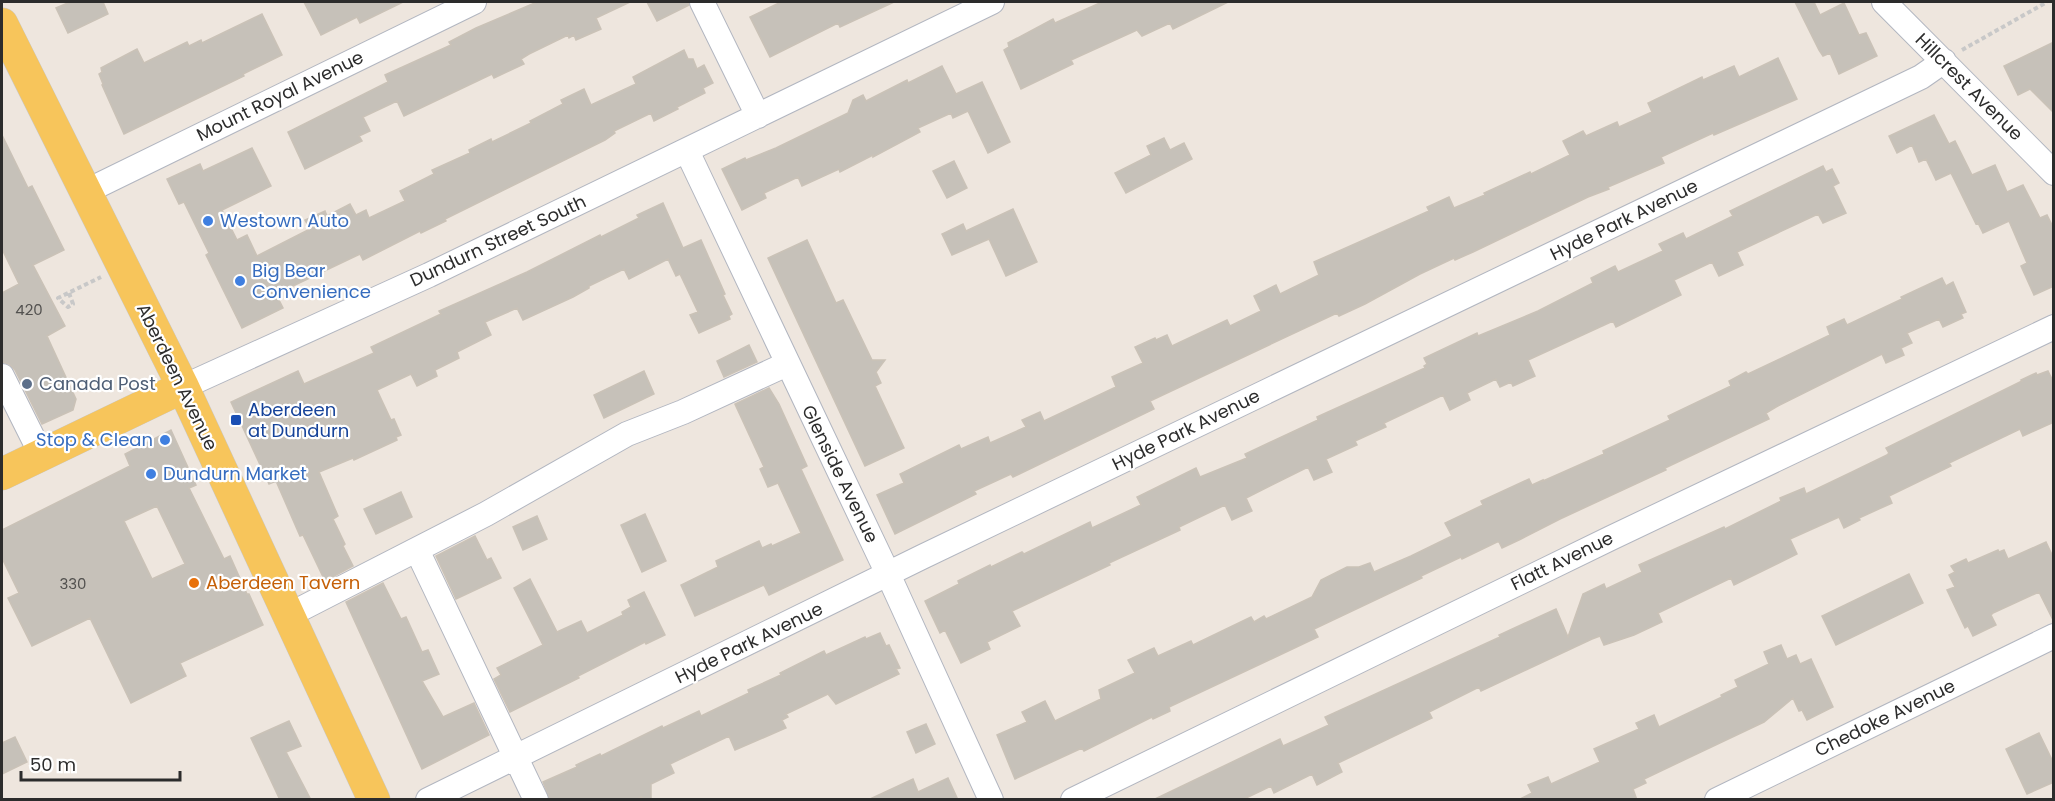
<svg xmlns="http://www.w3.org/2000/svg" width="2055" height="801" font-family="Poppins,sans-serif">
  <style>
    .building { fill: #c6c1b9; stroke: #cac2b7; stroke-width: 1.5; fill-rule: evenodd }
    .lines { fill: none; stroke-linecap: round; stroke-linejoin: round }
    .minor-casing { stroke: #b2b6c0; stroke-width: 26 }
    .major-casing { stroke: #c8c8c8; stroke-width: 33 }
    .path { stroke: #c8c8c8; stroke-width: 4; stroke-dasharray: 4.5 3; stroke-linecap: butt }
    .minor { stroke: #fff; stroke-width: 24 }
    .major { stroke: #f7c55b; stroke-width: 32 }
    .shop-dot { fill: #3f7fe0; stroke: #fff; stroke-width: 2 }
    .service-dot { fill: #5c6f8a; stroke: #fff; stroke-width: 2 }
    .transit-dot { fill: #1a4fb4; stroke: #fff; stroke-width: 2 }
    .food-dot { fill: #e8710a; stroke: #fff; stroke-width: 2 }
    .labels { text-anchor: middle; stroke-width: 4.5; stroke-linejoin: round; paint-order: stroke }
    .number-label { font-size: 15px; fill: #52514f }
    .street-label { font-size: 18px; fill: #2c2c2c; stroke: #fff }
    .shop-label { font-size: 18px; fill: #366cbe; stroke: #fff; text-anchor: start }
    .service-label { font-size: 18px; fill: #4e5e75; stroke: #fff; text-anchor: start }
    .transit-label { font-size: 18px; fill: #164399; stroke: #fff; text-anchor: start }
    .food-label { font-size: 18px; fill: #c56008; stroke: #fff; text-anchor: start }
  </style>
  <rect width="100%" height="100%" fill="#eee6de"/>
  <!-- building -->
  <path class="building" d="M70,2H103L108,14L68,33L56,8Z
    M304,2H403L360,23L357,17L321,35Z
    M537,2H630L596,18L601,29L576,40L574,35L569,38L568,35L529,54L521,59L524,64L494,78L492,74L404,116L397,101L363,117L370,131L359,136L362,141L305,169L288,132L388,82L385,75L451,45L449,42L476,28Z
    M647,2H688L689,5L657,21Z
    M781,2H894L840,27L838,23L770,57L750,17Z
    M1102,2H1228L1173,29L1170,23L1142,36L1137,30L1071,60L1073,64L1021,89L1004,50L1009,47L1008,43L1053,19L1055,23Z
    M1795,2H1814L1820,15L1844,3L1859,35L1866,33L1877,56L1839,74L1830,53L1823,56L1819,50Z
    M262,14L282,55L243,74L244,76L124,134L102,85L103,84L99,74L102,72L101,68L137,49L144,63L187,42L189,46L201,40L202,43Z
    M2054,42V113L2030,89L2018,95L2004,66Z
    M684,50L688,59H693L697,69L704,65L713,83L703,88L705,93L677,107L678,109L654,121L651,113L614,131L615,133L605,140L445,219L446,221L421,233L420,231L363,260L360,254L276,294L283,308L242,328L206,255L209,253L184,202L179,204L167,179L200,164L203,171L252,148L271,186L222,210L237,240L247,235L257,256L310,229L305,220L325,211L327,216L350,204L356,215L366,210L369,218L405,201L400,191L434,174L432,170L470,153L469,150L491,139L492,142L531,123L530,121L563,104L561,100L584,89L591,105L636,84L633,77Z
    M1778,58L1797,99L1714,135L1713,133L1661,157L1664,163L1608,187L1609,189L1588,197L1473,252L1455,260L1454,258L1420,274L1365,304L1339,316L1337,313L1150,401L1154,409L1013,477L1011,474L974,491L976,494L895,534L877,495L904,483L900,474L959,445L961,449L988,437L990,443L1026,427L1022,420L1040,412L1044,421L1116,387L1112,377L1143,363L1135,347L1155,338L1156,340L1167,335L1172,346L1227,320L1230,326L1261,311L1254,296L1276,285L1280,294L1319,275L1314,262L1429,211L1427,207L1449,197L1454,208L1485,195L1484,193L1530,172L1531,174L1570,155L1563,141L1583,131L1586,136L1617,122L1619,127L1652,112L1648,103L1702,77L1703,80L1734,66L1739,77Z
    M942,66L956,94L982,82L1010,142L988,153L968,111L953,118L951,113L918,128L920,132L873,157V155L840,172L839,169L802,186L798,177L764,193L766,198L742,210L722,169L745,158L746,160L776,148L848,113L853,100L863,95L866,101L907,80L908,83Z
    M1934,115L1949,144L1955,141L1972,175L1995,165L2007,192L2023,185L2040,218L2047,215L2054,229V286L2034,295L2021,266L2027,263L2009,221L1983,233L1978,223L1976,224L1951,173L1936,180L1926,159L1919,162L1912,145L1897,153L1889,136Z
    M2,135L28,188L32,186L64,250L33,265L65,326L47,336L76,399L73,410L42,424L15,370L9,364L2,362V293L19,284L2,249Z
    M1164,138L1170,150L1184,143L1192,159L1126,193L1115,173L1151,155L1147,146Z
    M954,161L967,188L947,198L933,171Z
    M1823,166L1826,172L1832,169L1839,183L1833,186L1846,213L1823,223L1818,214L1737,252L1743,265L1719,276L1712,262L1674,280L1681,295L1616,327L1613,321L1528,360L1535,376L1513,386L1511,382L1500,387L1496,379L1467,393L1470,400L1450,410L1443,395L1384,423L1386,427L1355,441L1357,445L1326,459L1332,472L1314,480L1308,467L1246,498L1252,511L1232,520L1225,505L1179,527L1180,530L1109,563L1110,565L1012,611L1020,626L987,642L990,649L961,663L945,630L940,633L925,601L959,584L958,581L990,565L991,567L1022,552L1024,554L1090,522L1092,528L1141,505L1137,497L1196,468L1200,477L1247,458L1245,454L1318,420L1317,417L1425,368L1424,366L1427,364L1424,358L1477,333L1478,336L1538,311L1593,283L1591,278L1615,266L1618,272L1663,251L1659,244L1683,233L1686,239L1733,216L1730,211Z
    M663,203L683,248L701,240L725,294L723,295L732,314L729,316L730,319L699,333L690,315L698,312L680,274L676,276L668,259L629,279L624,269L589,286V288L573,297L523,320L517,308L485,322L491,335L457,352L459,358L435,370L437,376L417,386L411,374L377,390L391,420L394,419L401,435L396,437L397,440L354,460L353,458L319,472L338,516L333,519L345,544L343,546L353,566L325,581L303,535L300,536L276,481L269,484L231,402L298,371L304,384L374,353L371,347L441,314L439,311L527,272L600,235L601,237L639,218L637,215Z
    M1013,209L1037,262L1006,276L989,239L952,255L942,234L963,224L966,231Z
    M807,240L836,303L843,300L872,360H885L876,372L881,383L875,386L904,448L865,466L768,258Z
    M1942,278L1946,286L1953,282L1966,312L1961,314L1963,318L1943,327L1939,319L1907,333L1912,343L1901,348L1904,355L1886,363L1882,354L1776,407L1766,413L1769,419L1665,468L1666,470L1560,519L1521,539L1502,548L1499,542H1497L1462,559L1461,557L1421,576L1422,578L1314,629L1318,637L1169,707L1170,711L1153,719L1152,717L1084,751L1082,748L1015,779L997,735L1027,722L1022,712L1045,701L1055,721L1101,699L1099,690L1135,673L1128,660L1154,648L1158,656L1191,641L1193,645L1251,617L1254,622L1264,616L1266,619L1312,597L1321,580L1347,567H1359L1370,563L1374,572L1411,556L1452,536L1445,523L1483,505L1481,501L1529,479L1532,485L1543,480V481L1604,454L1603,451L1670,420L1668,416L1731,386L1729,381L1746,372L1748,374L1830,335L1827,327L1844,319L1847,325L1902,299L1901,297Z
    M749,345L757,362L724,377L717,361Z
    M644,371L654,394L604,418L594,395Z
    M2048,371L2054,383V422L2023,436L2020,429L1949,463L1951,466L1889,496L1892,503L1859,518L1860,520L1844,528L1839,517L1790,539L1797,554L1734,585L1731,578L1658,613L1662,622L1634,635L1604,645L1600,636L1592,639L1481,691L1479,687L1429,712L1432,718L1338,763L1342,772L1317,785L1312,774L1274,793L1271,786L1242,800H1153L1280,739L1283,746L1329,725L1325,717L1500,637L1499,635L1556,609L1568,637L1583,594L1604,584L1606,589L1642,572L1639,565L1724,527L1725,529L1781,501L1780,498L1804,488L1806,494L1852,472L1887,455L1889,453L1886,448L2022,381L2021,380L2036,373L2037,375Z
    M769,388L779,404L807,466L801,469L843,560L769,595L764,585L695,616L681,585L718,567L716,561L759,541L762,548L771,544L772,546L801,533L778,483L768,487L760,469L764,467L735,404Z
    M171,430L196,485L189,488L224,559L230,556L247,594H249L263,625L180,663L186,676L131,703L90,618L32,646L8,598L19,593L2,558V530L130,466L125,454ZM157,506L185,564L152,579L124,521Z
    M401,492L412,517L376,534L364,509Z
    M645,514L666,561L642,572L621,525Z
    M537,516L547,539L523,550L513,527Z
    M475,536L487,560L491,558L501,578L456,599L436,556Z
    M2046,542L2054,559V622L2039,592L1993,613L1991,615L1996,625L1973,636L1968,626L1965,628L1947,590L1955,587L1949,575L1955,572L1951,566L1966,559L1968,563L1998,550L1999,552L2004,550L2008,559Z
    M1909,574L1923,603L1836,645L1822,616Z
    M530,579L557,632L581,621L587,633L623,615L622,612L631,607L628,600L644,592L665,635L646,644L645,642L578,676L579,678L510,712L494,679L501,675L497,668L543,645L514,588Z
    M383,583L401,619L406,617L422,652L428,650L439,674L422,681L443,717L474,703L489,735L422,769L346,602Z
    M880,633L886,646L889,645L900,668L896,669L899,674L836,704L828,694L786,714L788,717L782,720L786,728L735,750L729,736L670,764L674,773L651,784V800H645L641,797L636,800H550L543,782L577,767L576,765L600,754L601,756L662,726L663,728L699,711L701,716L749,693L748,690L781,675L780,673L824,651L826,655L865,637L866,639Z
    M1781,645L1787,659L1796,655L1800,664L1811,659L1833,707L1807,720L1802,710L1799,711L1793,698L1764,722L1644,779L1646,783L1633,789L1637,800H1518L1532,793L1528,785L1548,777L1551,784L1600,762L1594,749L1639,729L1636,723L1654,715L1659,727L1722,697L1721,695L1738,687L1735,680L1769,664L1764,652Z
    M289,721L301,746L286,752L311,800H280L251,738Z
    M926,724L935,744L916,753L907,732Z
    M2039,733L2054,764V782L2027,794L2006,749Z
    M15,737L27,762L2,774V743Z
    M948,778L958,800H868L913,779L918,792Z"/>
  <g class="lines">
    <defs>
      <path id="minor" d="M702,2L758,116
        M1884,2L2054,173
        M687,151L888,574L991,800
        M87,191L474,2
        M2,376L41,454
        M183,387L429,275L992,2
        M417,550L536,800
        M289,615L486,514L627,434L683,412L787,364
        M428,800L922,557L1921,77L1944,61
        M1073,800L1611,538L2054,327
        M1717,800L2054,636"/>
      <path id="major" d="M2,24L183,387L374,800
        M2,474L183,387"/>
    </defs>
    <!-- minor casing -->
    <use href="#minor" class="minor-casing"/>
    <!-- major casing -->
    <use href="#major" class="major-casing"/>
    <!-- path -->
    <path class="path" d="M1962,50L2047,2
      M69,293L73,304L68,307L58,298L101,277"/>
    <!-- minor -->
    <use href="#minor" class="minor"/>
    <!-- major -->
    <use href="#major" class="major"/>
  </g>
  <!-- markers -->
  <g class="shop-dot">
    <circle cx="208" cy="221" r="6"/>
    <circle cx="240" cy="281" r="6"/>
    <circle cx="165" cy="440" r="6"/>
    <circle cx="151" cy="474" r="6"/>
  </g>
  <circle class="service-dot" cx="27" cy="384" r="6"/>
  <rect class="transit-dot" x="230" y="414" width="12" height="12" rx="3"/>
  <circle class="food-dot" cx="194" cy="583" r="6"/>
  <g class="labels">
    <!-- number labels -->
    <g class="number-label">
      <text x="29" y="315">420</text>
      <text x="73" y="589">330</text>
    </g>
    <!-- street labels -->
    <g class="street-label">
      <text transform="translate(1969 87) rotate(45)" y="6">Hillcrest Avenue</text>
      <text transform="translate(280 96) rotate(-26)" y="6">Mount Royal Avenue</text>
      <text transform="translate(1624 220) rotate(-26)" y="6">Hyde Park Avenue</text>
      <text transform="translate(498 241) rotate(-25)" y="6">Dundurn Street South</text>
      <text transform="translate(177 377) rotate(64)" y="6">Aberdeen Avenue</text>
      <text transform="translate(1186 430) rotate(-26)" y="6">Hyde Park Avenue</text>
      <text transform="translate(840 474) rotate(64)" y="6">Glenside Avenue</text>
      <text transform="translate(1562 561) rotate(-26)" y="6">Flatt Avenue</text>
      <text transform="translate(749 643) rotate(-26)" y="6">Hyde Park Avenue</text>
      <text transform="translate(1885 718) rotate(-26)" y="6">Chedoke Avenue</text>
    </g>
    <!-- shop labels -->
    <g class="shop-label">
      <text x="220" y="227">Westown Auto</text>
      <text x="252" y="277">Big Bear<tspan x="252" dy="21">Convenience</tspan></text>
      <text x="153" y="446" text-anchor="end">Stop &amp; Clean</text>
      <text x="163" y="480">Dundurn Market</text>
    </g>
    <!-- service labels -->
    <g class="service-label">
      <text x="39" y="390">Canada Post</text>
    </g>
    <!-- transit labels -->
    <g class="transit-label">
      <text x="248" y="416">Aberdeen<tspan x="248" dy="21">at Dundurn</tspan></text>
    </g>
    <!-- food labels -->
    <g class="food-label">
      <text x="206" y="589">Aberdeen Tavern</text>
    </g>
  </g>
  <!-- border -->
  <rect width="2055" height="801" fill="none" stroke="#2c2c2c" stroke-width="6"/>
  <!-- scale -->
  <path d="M21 771v9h159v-9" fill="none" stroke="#2c2c2c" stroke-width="3"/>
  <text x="30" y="771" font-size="18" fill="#2c2c2c" stroke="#ffffff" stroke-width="4.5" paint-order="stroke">50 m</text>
</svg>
